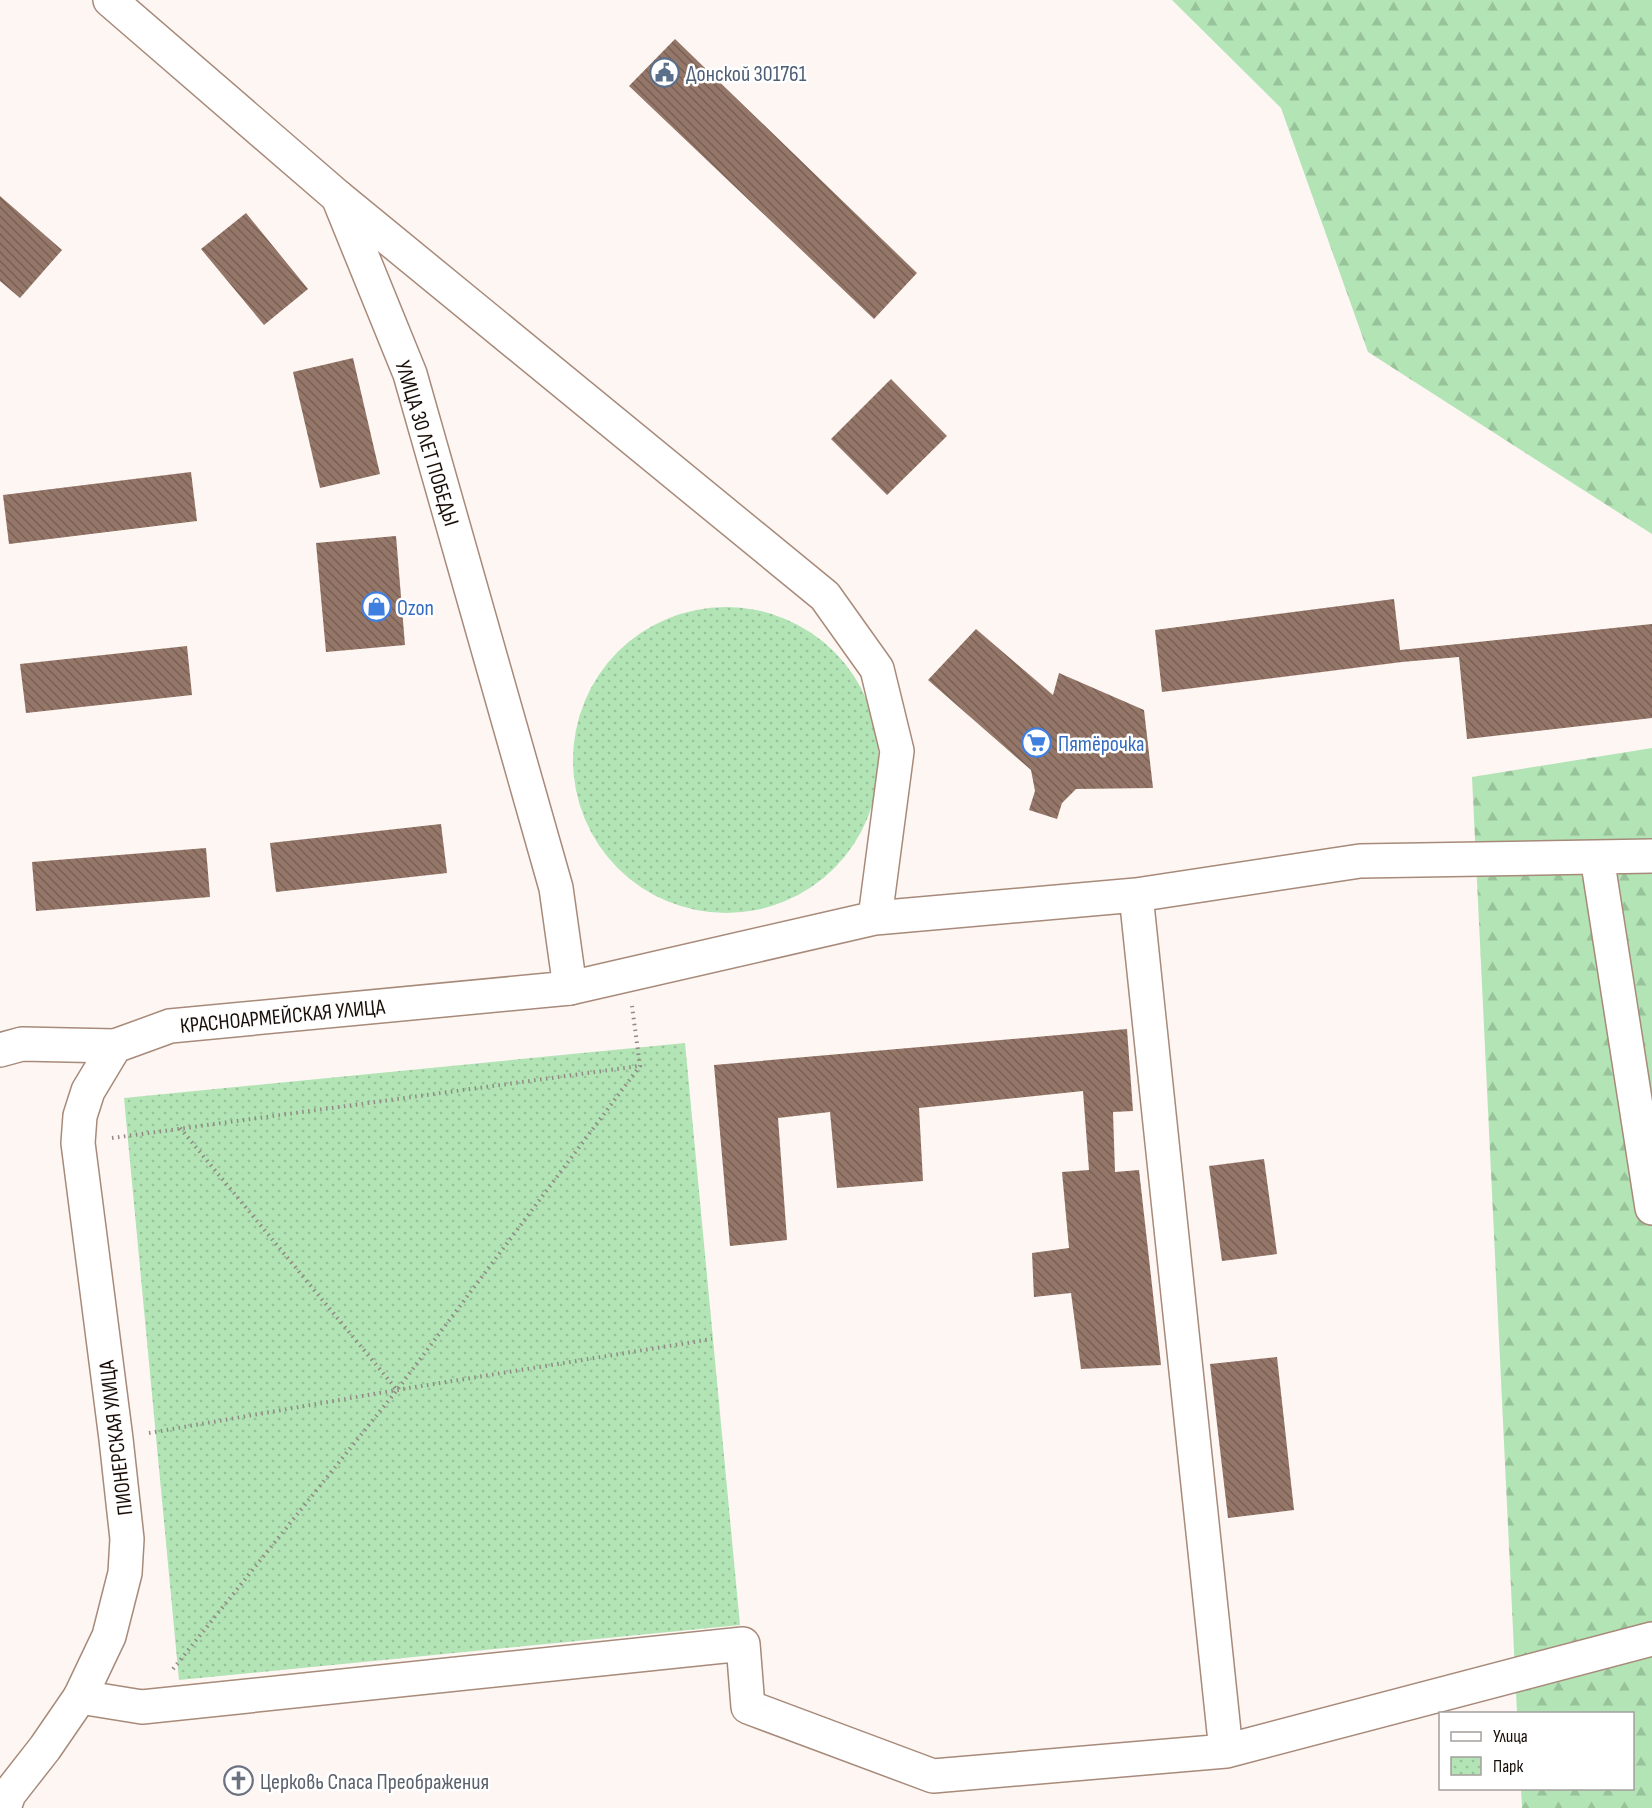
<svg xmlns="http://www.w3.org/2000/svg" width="1652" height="1808" font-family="'Sofia Sans Condensed',sans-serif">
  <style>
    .forest { fill: url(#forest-firs) }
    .park { fill: url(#park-dots) }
    .building { fill: url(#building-back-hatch) }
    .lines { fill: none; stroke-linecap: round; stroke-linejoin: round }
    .minor-casing { stroke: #a78a79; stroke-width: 36 }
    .major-casing { stroke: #a78a79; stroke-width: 36 }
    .path { stroke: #928984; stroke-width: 4; stroke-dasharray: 1.5 4.5; stroke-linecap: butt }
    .minor { stroke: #fff; stroke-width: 33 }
    .major { stroke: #fff; stroke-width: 33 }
    .labels { text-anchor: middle; stroke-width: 5; stroke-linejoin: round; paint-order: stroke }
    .service-label { font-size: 22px; fill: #4e5e75; stroke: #fff; text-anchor: start }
    .street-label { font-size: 22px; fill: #190e08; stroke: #fff }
    .shop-label { font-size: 22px; fill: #366cbe; stroke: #fff; text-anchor: start }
    .worship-label { font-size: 22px; fill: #5b616d; stroke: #fff; text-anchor: start }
  </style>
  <defs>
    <pattern id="forest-firs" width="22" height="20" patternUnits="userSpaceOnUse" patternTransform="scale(1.5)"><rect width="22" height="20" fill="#b2e4b5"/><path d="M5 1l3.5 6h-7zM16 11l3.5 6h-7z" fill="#98c29a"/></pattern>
    <pattern id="park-dots" width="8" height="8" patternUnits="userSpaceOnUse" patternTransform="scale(1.5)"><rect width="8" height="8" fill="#b2e4b5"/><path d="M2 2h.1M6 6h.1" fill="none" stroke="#98c29a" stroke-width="1.8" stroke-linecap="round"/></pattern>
    <pattern id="building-back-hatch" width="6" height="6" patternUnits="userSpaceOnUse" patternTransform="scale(1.5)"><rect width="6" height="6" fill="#957769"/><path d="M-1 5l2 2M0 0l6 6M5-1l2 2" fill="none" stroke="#796054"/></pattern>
  </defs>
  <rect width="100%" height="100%" fill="#fdf6f3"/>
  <!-- forest -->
  <path class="forest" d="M1172,0H1652V534L1368,352L1281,108Z
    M1652,748V1808H1522L1521,1789L1632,1788V1714L1517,1713L1472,777Z"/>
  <!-- park -->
  <path class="park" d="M573 760a153 153 0 1 1 306 0a153 153 0 1 1-306 0Z
    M685,1043L740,1625L179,1680L124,1098Z"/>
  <!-- building -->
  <path class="building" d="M675,39L917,273L874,319L629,86Z
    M0,196L62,250L20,298L0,281Z
    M246,213L308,289L264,325L201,249Z
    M353,358L380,474L320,488L293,372Z
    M891,379L947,436L887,495L831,439Z
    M191,472L197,521L9,544L3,495Z
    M396,536L405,645L326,652L316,543Z
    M1394,599L1400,650L1652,624V718L1467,739L1459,657L1402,662L1162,692L1155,630Z
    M976,629L1053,695L1059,673L1144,710L1153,788L1076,789L1062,803L1057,819L1029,810L1035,791L1031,770L928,680Z
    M187,646L192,695L26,713L20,664Z
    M441,824L447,873L276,892L270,843Z
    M206,848L210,897L36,911L32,862Z
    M1127,1029L1133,1111L1113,1112L1115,1172L1139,1170L1161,1365L1081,1369L1071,1293L1034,1297L1032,1253L1069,1248L1062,1172L1089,1170L1083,1091L919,1108L923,1181L837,1188L830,1112L778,1118L787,1240L730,1246L714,1065Z
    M1264,1159L1277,1254L1222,1261L1209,1166Z
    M1277,1357L1294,1510L1228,1518L1210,1364Z"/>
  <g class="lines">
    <defs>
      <path id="minor" d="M338,197L825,596L877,669L897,751L875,918L570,988
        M1597,857L1652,1208
        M1136,895L1360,861L1652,856
        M875,918L1136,895L1226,1751
        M0,1050L22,1044L115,1046
        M80,1697L142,1707L743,1644L748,1707L933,1776L1226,1751L1652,1639"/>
      <g id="major">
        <path id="s1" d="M4,1808L9,1794L45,1748L80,1697L109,1636L125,1573L127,1539L116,1439L78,1143L80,1116L88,1091L115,1046L170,1026L570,988L556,888L410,374L338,197L110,0"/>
      </g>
    </defs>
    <!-- minor casing -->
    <use href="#minor" class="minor-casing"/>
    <!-- major casing -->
    <use href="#major" class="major-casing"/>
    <!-- path -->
    <path class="path" d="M180,1128L397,1390
      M112,1138L639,1066
      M149,1433L397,1390L712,1339
      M173,1669L397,1390L640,1066L632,1006"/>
    <!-- minor -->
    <use href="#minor" class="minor"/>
    <!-- major -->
    <use href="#major" class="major"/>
  </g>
  <!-- icons -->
  <defs>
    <symbol id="civic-ring" viewBox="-11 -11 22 22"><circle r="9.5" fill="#fff" stroke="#5c6f8a" stroke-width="1.5"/><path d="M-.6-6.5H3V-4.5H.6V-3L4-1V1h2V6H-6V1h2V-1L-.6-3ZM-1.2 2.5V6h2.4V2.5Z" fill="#5c6f8a"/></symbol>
    <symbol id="shop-ring" viewBox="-11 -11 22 22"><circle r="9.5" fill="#fff" stroke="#3f7fe0" stroke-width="1.5"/><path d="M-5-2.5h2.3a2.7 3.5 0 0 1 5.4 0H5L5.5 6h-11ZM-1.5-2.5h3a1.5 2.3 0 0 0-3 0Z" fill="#3f7fe0"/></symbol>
    <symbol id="supermarket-ring" viewBox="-11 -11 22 22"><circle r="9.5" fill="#fff" stroke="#3f7fe0" stroke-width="1.5"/><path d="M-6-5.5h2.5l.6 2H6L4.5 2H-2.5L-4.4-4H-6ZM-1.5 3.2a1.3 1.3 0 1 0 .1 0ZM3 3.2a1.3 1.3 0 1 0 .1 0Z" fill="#3f7fe0"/></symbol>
    <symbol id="church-ring" viewBox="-11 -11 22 22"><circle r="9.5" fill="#fff" stroke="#6b7280" stroke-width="1.5"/><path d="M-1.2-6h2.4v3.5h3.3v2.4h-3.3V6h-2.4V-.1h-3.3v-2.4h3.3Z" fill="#6b7280"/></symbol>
  </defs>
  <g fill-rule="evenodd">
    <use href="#civic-ring" x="648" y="56" width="33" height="33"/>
    <use href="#shop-ring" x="360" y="590" width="33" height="33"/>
    <use href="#supermarket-ring" x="1020" y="726" width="33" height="33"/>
    <use href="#church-ring" x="222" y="1764" width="33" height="33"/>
  </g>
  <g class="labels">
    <!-- service labels -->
    <g class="service-label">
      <text x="686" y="81">Донской 301761</text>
    </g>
    <!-- street labels -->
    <g class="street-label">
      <text transform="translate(428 443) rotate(73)" y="8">УЛИЦА 30 ЛЕТ ПОБЕДЫ</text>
      <text dy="8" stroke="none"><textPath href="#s1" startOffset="978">КРАСНОАРМЕЙСКАЯ УЛИЦА</textPath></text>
      <text transform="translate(115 1438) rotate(-97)" y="8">ПИОНЕРСКАЯ УЛИЦА</text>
    </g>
    <!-- shop labels -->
    <g class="shop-label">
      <text x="397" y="615">Ozon</text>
      <text x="1058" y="751">Пятёрочка</text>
    </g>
    <!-- worship labels -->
    <g class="worship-label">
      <text x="260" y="1789">Церковь Спаса Преображения</text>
    </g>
  </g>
  <!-- legend -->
  <rect x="1439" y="1712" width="195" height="78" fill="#ffffff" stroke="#a39f9c" stroke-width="1.5"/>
  <rect x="1451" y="1732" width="30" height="9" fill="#ffffff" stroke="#a39f9c" stroke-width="1.5"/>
  <text x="1493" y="1742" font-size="18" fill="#190e08">Улица</text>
  <rect x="1451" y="1757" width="30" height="18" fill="url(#park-dots)" stroke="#a39f9c" stroke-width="1.5"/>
  <text x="1493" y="1772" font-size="18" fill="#190e08">Парк</text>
</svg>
